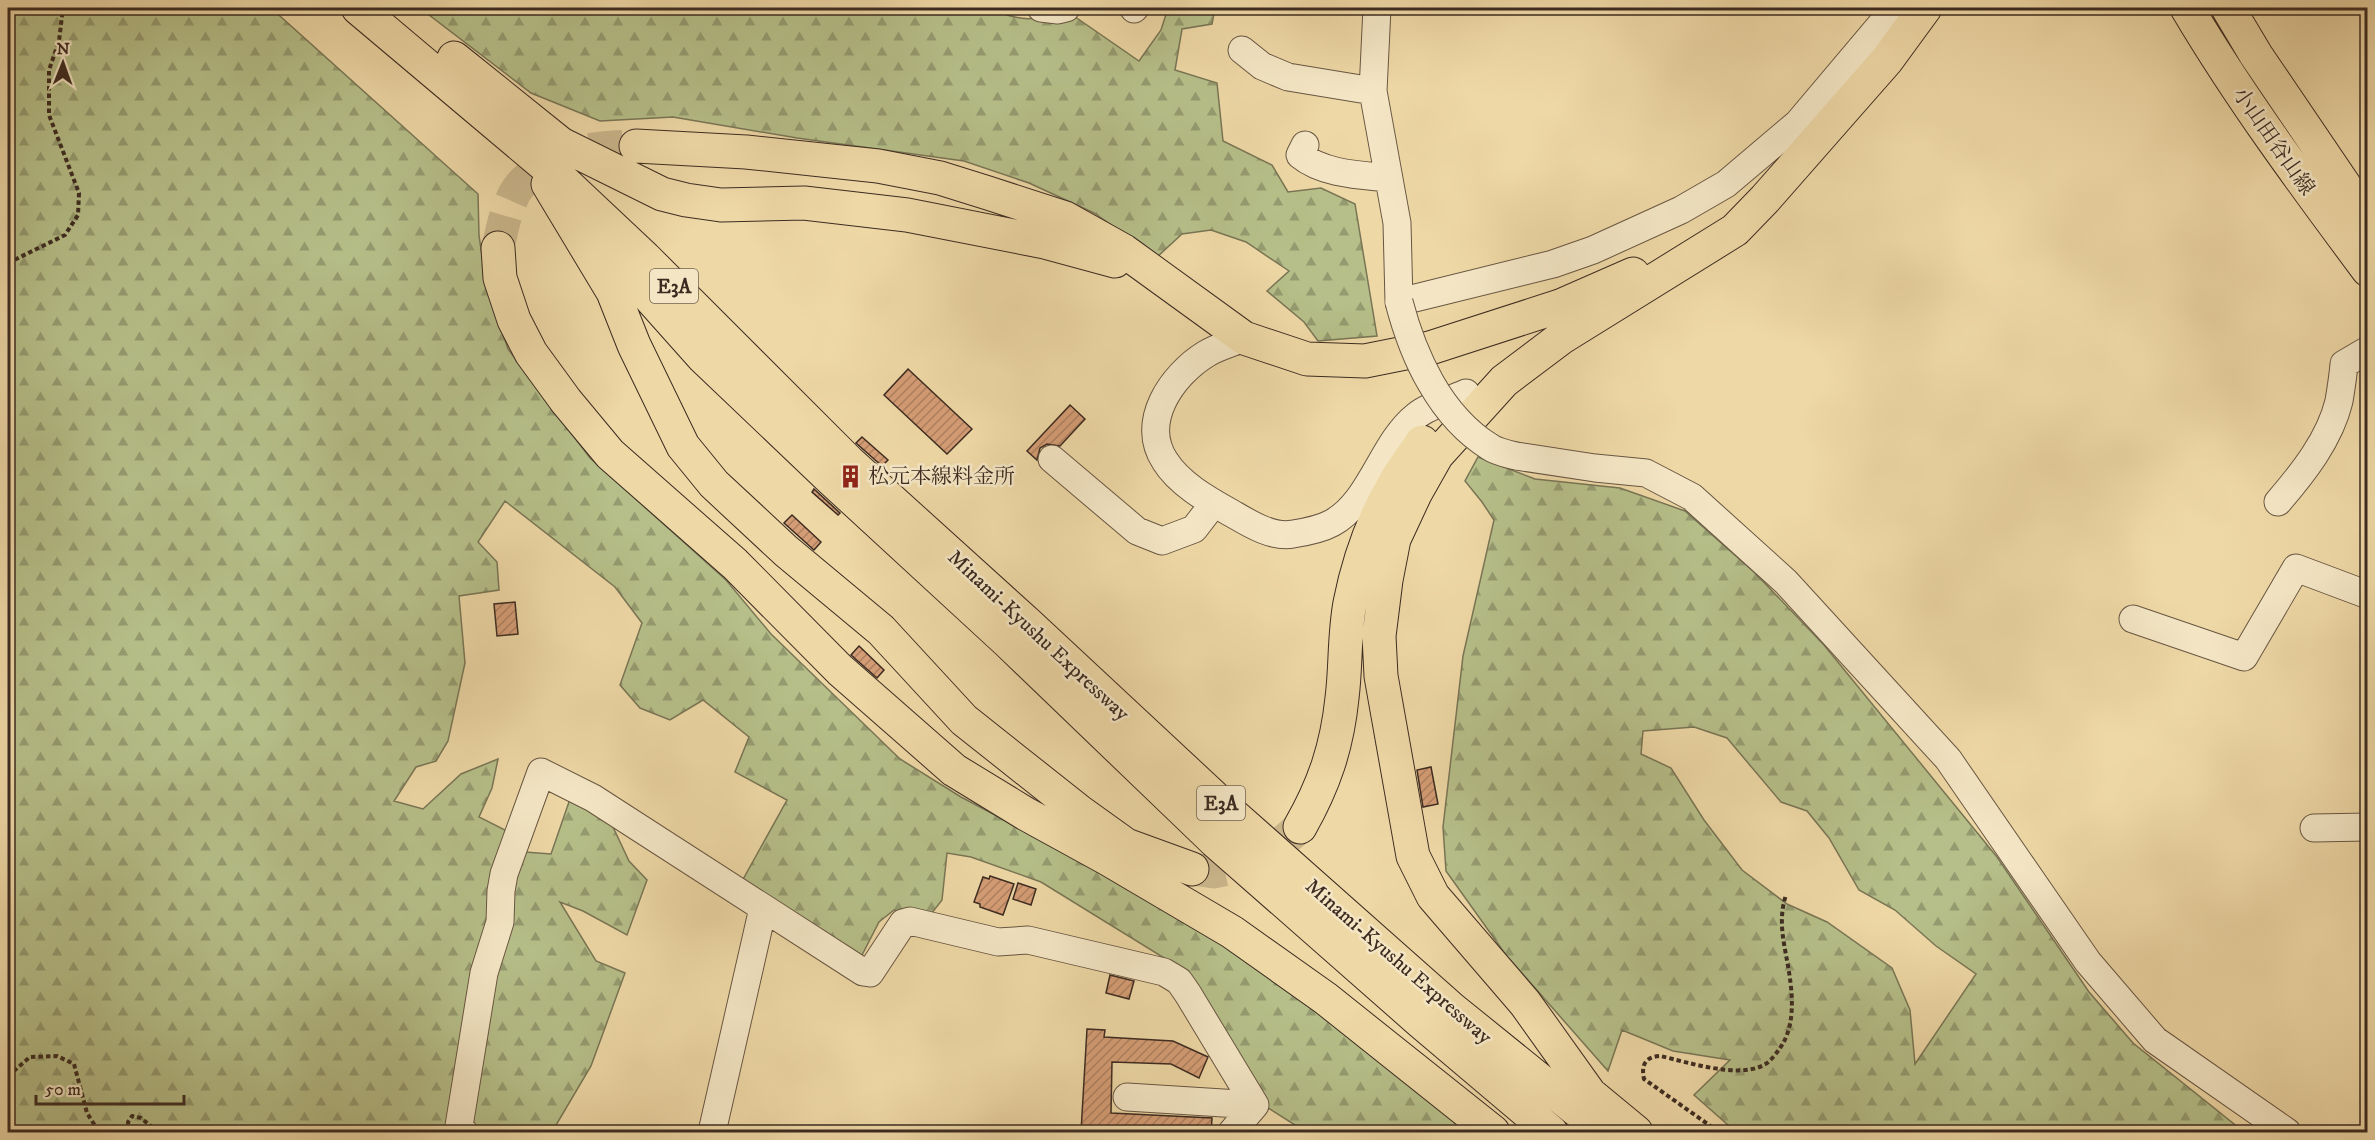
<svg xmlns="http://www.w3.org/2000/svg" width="2375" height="1140" font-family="'IM FELL DW Pica','Noto Serif JP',serif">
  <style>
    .forest { fill: url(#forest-firs); stroke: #797555; stroke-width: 1.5; fill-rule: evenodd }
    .building { fill: url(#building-hatch); stroke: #3c2b21; stroke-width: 1.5 }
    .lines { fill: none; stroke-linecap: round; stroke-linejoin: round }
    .highway-tunnel { stroke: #cab58b; stroke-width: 33; stroke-dasharray: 33 16; stroke-linecap: butt }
    .minor-casing { stroke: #685642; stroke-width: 29 }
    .major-casing { stroke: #3c2b21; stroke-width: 35 }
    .highway-casing { stroke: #3c2b21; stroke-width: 35 }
    .path { stroke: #3c2b21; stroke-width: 4; stroke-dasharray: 4.5 3; stroke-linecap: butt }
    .minor { stroke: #f4e6c5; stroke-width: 27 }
    .major { stroke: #eed8a6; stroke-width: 33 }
    .highway { stroke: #eed8a6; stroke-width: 33 }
    .minor-bridge-casing { stroke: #685642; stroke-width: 29; stroke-linecap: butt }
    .minor-bridge { stroke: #f4e6c5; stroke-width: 27 }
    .labels { text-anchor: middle; stroke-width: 5; stroke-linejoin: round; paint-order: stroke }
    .shield { fill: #f4e6c5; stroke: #736352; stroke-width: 1.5 }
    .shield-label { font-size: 20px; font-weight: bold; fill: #3c2b21 }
    .street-label { font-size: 21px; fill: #3c2b21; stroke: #f4e6c5 }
    .poi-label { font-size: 21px; fill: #3c2b21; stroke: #f4e6c5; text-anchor: start }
  </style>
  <defs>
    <pattern id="forest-firs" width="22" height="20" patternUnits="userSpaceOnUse" patternTransform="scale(1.5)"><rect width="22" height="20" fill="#b6bf89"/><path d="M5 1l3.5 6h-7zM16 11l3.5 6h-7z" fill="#959b70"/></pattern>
    <pattern id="building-hatch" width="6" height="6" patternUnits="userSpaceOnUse" patternTransform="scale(1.5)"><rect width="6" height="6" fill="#d59d75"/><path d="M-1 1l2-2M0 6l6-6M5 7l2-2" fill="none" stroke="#ae8060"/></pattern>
  </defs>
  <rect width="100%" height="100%" fill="#eed8a6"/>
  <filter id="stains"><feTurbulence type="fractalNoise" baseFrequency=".00333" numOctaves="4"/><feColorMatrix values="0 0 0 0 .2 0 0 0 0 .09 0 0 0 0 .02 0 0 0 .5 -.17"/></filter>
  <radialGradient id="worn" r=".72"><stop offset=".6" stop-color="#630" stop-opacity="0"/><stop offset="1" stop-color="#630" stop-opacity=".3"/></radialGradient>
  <!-- forest -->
  <path class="forest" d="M8,8H271L478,194L479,235L486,286L508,349L590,458L726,580L771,634L900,759L961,797L1084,862L1200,929L1326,1019L1478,1132H1306L1265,1106L1187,972L1041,882L971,857L947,853L942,900L928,918L894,910L879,922L860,959L741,883L787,800L735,772L749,737L703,700L670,720L640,708L620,685L642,623L615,587L505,501L478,542L497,562L499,590L459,596L465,663L448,741L436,761L416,767L394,801L423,809L461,774L498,759L492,788L479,817L507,831L525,852L551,854L570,799L606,812L629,861L647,880L627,935L583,911L560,902L596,961L625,973L591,1066L552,1132H8Z
    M420,8H801L819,13L827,8H992C1020,24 1038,19 1068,12L1139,61L1161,30L1168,8H1215L1212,24L1182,29L1175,70L1217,83L1223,141L1272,165L1288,192L1321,188L1355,204L1377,336L1318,341L1304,322L1267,291L1289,271L1246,242L1211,230L1182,234L1157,257L1094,213L1029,183L964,161L797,138L673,117L600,121L531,93Z
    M1478,457L1535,479L1620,488L1685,511L1754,572L1824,645L1997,857L2089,992L2133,1043L2244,1132H1736L1694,1095L1730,1060L1673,1051L1622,1030L1608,1071L1506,955L1446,871L1443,827L1463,656L1494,520L1482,502L1465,481ZM1694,727L1727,738L1781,802L1807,811L1829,838L1859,890L1895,910L1936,946L1976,974L1915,1064L1910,1010L1892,968L1827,922L1787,904L1742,870L1704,820L1671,768L1641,754L1643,731Z"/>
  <!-- building -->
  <path class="building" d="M908,369L972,429L947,454L884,395Z
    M1070,405L1085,419L1060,446L1047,444L1040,448L1037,460L1027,451Z
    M862,437L888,460L882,466L856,443Z
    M814,489L840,513L838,515L812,492Z
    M792,515L821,542L814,550L784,523Z
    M515,602L518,634L497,636L494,604Z
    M859,646L884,670L877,678L851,655Z
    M1431,767L1438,804L1423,807L1417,770Z
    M990,876L1014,884L1003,915L980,907V904L974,902L983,877L989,879Z
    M1018,883L1036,889L1031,905L1013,899Z
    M1110,975L1134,981L1129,999L1106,993Z
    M1087,1029L1105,1030L1104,1037L1173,1041L1208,1057L1199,1078L1171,1064L1112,1062L1111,1113L1212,1118L1211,1132H1081Z"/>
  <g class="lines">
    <!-- highway-tunnel -->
    <path class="highway-tunnel" d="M498,248C502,229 506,208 516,191C522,181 530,176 539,169C569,149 600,147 636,146
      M1192,869L1214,872L1259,862L1300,827"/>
    <defs>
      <path id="minor" d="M1041,8L1058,10L1066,8
        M1377,8L1373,91L1397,223L1399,302L1553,264L1593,250L1681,210L1726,184L1798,123L1895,8
        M1134,9L1135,8
        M1242,50L1262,66L1288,77L1373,91
        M1305,145L1300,155C1323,174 1360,175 1389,178
        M1244,338C1232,343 1217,347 1206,354C1172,375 1139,422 1165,461C1180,485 1210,501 1233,514C1250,524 1273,538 1293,534C1306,532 1321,529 1332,523C1371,502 1382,443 1416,416C1429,405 1451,400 1466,393
        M1516,456L1595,468L1646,473L1692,497L1786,582L1948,759L2088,962L2155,1040L2287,1132
        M1052,459L1137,531L1162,541L1194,529L1214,503
        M2278,502C2303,473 2330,439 2339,401C2341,389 2343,376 2344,364L2368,350
        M2133,619L2244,657L2296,568L2368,595
        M2314,828L2368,827
        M1127,1097L1255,1105
        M464,1132L459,1126L484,973L500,922L501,891L504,874L541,772L593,798L863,972L870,973L903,923L910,921L998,942L1028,940L1164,972L1179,981L1188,994L1255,1105L1232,1132
        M712,1132L763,908"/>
      <path id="major" d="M2187,8C2241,99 2304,184 2368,270
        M2228,8L2256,55L2368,220"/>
      <path id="highway" d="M358,8L561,179L645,258L849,462L1028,624L1232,814L1452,1009L1604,1132
        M454,58L561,144L662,194L686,200L721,205L804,203L907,215L1045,242L1115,261
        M636,146L746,152L878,166L940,178L988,193L1065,218L1124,251L1244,338L1307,359L1365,361L1430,348L1560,306L1633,274
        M548,184L613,292L634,345L683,446L714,484L786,551L881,630L964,720L1080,812L1126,845L1192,869
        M604,246L703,357L831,479L1008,642L1215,841L1421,1022L1551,1132
        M498,248L500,278L514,320L531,353L566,401L610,454L735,564L840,670L954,770L1026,814L1108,859L1232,932L1325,998L1493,1132
        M1300,827C1324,785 1337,747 1342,698C1346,667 1344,635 1350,603C1358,562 1373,520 1394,484C1402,469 1413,456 1422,442
        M1636,1132L1590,1094L1525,1003L1433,896L1413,856L1381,676L1379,636L1386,580L1394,539L1415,494L1437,455L1504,381L1561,338L1735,230L1765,199L1887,60L1925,8"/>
    </defs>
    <!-- minor casing -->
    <use href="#minor" class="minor-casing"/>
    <!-- major casing -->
    <use href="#major" class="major-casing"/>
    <!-- highway casing -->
    <use href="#highway" class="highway-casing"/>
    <!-- path -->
    <path class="path" d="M8,263L65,235L78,215L79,193L49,115V70L59,41L63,8
      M8,1076L30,1057L57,1056L74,1064L87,1113L99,1132
      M129,1132L128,1122L132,1116L141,1118L158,1132
      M1719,1132L1644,1079C1641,1065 1645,1057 1660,1056C1688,1062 1737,1079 1764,1065C1770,1062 1776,1054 1780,1048C1795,1027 1793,997 1789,972C1785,946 1777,922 1786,895"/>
    <!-- minor -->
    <use href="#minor" class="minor"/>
    <!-- major -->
    <use href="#major" class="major"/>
    <!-- highway -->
    <use href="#highway" class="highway"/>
    <defs>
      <path id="minor-bridge" d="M1399,302C1413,356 1440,416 1490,447C1497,452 1508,454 1516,456"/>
    </defs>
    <!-- minor-bridge casing -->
    <use href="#minor-bridge" class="minor-bridge-casing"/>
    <!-- minor-bridge -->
    <use href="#minor-bridge" class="minor-bridge"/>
  </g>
  <!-- icons -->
  <defs>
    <symbol id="building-bare" viewBox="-9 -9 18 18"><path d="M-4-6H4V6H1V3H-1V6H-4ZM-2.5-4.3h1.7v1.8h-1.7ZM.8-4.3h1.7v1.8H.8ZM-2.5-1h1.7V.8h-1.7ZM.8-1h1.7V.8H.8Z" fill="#8f2418" stroke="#f4e6c5" stroke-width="2.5" paint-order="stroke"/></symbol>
  </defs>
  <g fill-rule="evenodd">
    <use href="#building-bare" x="834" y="460" width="33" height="33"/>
  </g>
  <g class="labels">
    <!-- shield labels -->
    <g class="shield">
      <rect x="650" y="269" width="48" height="34" rx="4.5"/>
      <rect x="1197" y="786" width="48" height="34" rx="4.5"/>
    </g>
    <g class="shield-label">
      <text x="674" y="293">E3A</text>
      <text x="1221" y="810">E3A</text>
    </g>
    <!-- street labels -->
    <g class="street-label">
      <text transform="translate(2274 141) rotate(55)" y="7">小山田谷山線</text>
      <text transform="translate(1039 635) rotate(43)" y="7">Minami-Kyushu Expressway</text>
      <text transform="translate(1399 961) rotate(41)" y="7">Minami-Kyushu Expressway</text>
    </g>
    <!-- poi labels -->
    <g class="poi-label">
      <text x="868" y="483">松元本線料金所</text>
    </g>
  </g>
  <!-- margin -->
  <rect width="2375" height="1140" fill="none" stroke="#eed8a6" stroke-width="30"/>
  <rect x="9" y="9" width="2357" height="1122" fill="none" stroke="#3c2b21" stroke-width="3"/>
  <rect x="15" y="15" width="2345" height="1110" fill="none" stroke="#3c2b21" stroke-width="1.5"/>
  <!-- north arrow -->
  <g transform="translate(63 63) rotate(1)" stroke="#f4e6c5" stroke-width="4.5" paint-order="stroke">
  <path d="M0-4.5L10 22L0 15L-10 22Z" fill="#3c2b21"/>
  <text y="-9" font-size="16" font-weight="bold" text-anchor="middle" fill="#3c2b21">N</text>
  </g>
  <!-- scale -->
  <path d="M36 1095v9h148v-9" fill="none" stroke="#3c2b21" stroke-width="3"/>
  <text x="45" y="1095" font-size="18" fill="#3c2b21" stroke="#f4e6c5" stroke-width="4.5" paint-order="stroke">50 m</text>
  <rect width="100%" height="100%" filter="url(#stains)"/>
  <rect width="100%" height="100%" fill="url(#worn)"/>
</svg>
